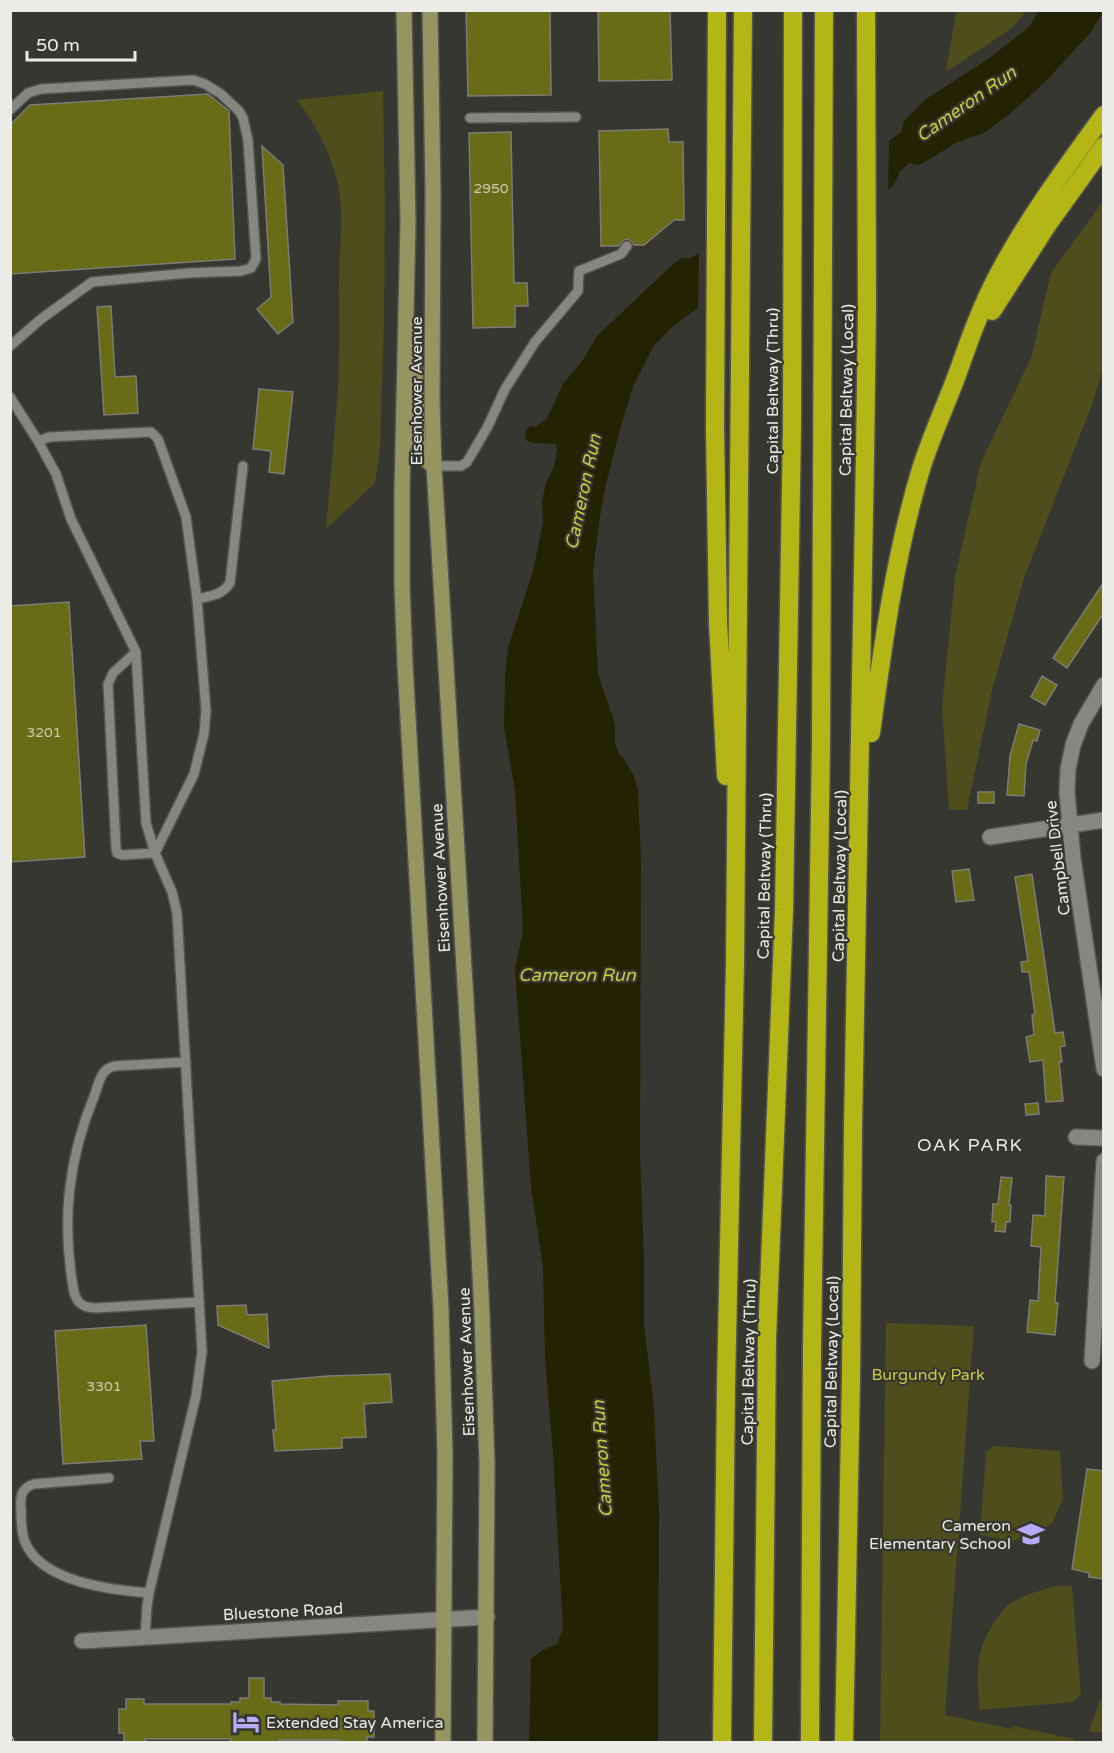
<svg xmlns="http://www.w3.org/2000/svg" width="1114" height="1753" font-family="'Varela Round',sans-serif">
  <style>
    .green { fill: #4d4e1b }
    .water { fill: #222302 }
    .pier { fill: #373731 }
    .building { fill: #696b16; stroke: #7b7c75; stroke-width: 1.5 }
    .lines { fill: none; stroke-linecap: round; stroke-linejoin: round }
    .lane-casing { stroke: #53544f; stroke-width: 12 }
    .street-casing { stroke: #53544f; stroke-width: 18 }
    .secondary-casing { stroke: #53544f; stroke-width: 18 }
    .highway-casing { stroke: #53544f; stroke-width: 21 }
    .lane { stroke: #868780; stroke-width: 9 }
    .street { stroke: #868780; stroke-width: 15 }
    .secondary { stroke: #949560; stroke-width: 15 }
    .highway { stroke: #b4b615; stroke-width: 18 }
    .rail-casing { stroke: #cacac6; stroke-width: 7 }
    .rail { stroke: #373731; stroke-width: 4.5; stroke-dasharray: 14; stroke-linecap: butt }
    .labels { text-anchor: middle; stroke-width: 4.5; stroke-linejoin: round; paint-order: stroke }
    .number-label { font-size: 14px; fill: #cacbb3 }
    .street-label { font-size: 16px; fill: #ebebe7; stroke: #373731 }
    .park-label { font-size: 16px; fill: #c9cc3f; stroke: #373731 }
    .poi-label { font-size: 16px; fill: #ebebe7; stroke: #373731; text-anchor: end }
    .water-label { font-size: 18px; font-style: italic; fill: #c8cb3e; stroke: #373731 }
    .neighbourhood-label { font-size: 18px; letter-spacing: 1.5px; fill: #ebebe7; stroke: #373731 }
  </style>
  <rect width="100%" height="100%" fill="#373731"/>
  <!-- green -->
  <path class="green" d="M956,11V10L1026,11L1012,28L946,72Z
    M383,91L385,206L384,320L380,449L375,483L326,529C330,482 335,435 338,387C340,352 339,317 339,282C339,245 346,209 335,173C327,146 314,122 297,100Z
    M1103,201V367L1093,402L1024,578L992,690L967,810H949L942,707L955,577L981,462L1031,358L1051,273Z
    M886,1323L974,1326L945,1715L1012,1729L1014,1726L1075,1739L1074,1742H1076H880Z
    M994,1446L1060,1451L1063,1498L1053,1522L1035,1535L1011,1541L980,1535L986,1452Z
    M1056,1586H1072L1081,1694L1073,1702L980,1710C976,1676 975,1648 996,1620C1000,1615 1003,1609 1008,1605C1022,1595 1039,1591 1056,1586Z
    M1100,1700L1103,1701V1733L1089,1731Z"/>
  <!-- water -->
  <path class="water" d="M1039,11L1103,12L1091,32L1047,80L1011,113L984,133L957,142L930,159L918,165L910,163L900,171L895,183L841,238L730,289L689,314L670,329L653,347L633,387L620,429L605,488L600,517L593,570L598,674L615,724V744L620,755L624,759L634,776L638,791L641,861L640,1154L644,1262V1324L654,1408L659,1513L658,1742H529L531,1659L543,1650L557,1644L563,1629L553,1453L545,1359L543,1267L531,1187L515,969L523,931L515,790L504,728L505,675L508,648L533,571L543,522L542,501L546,483L554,467L557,450L556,444L533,443L527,441C523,434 525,432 530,426L535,427L547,419L563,384L583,360L597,336L671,266L682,258H690L729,237L784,232L843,177L902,131L904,121L926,99L988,59L1028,28Z"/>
  <!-- pier -->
  <path class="pier" d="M889,137L888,194L843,240L791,273L731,291L698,312L699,250L729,234L770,228L783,229L841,175Z"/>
  <!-- building -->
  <path class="building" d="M466,10H550L551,95L468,96Z
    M598,10H670L672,80L599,81Z
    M208,94L229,111L235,259L10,274V125L30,105Z
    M668,129L669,142H683L684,220H674L644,245H634L631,241L627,239L624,240L619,246H601L599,131Z
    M511,132L514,283H527L528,306H515V327L473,328L469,133Z
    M262,146L283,165L293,322L278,334L257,309L271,297Z
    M111,306L115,377L136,376L138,413L104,415L97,307Z
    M259,389L293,392L284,474L269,472L271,451L253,449Z
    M1104,582V613L1067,668L1053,658Z
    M69,602L85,857L10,862V606Z
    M1042,676L1057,685L1045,705L1031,697Z
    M1019,724L1040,730L1037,741L1033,740L1026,764L1024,796L1007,795L1010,756Z
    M978,792H994V803H978Z
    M969,869L974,900L956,902L952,871Z
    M1032,874L1055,1033L1063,1032L1065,1046L1060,1047L1062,1062H1059L1063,1101L1046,1102L1043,1060L1030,1062L1026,1037L1034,1035L1032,1015L1035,1014L1029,972H1022L1021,962L1028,961L1015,877Z
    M1038,1103L1039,1114L1026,1115L1025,1104Z
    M1046,1176L1064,1177L1055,1302L1058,1303L1055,1335L1027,1332L1030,1300L1038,1301L1041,1247L1031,1246L1033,1215L1045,1216Z
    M1001,1177L1012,1178L1009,1205H1011L1010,1222H1006L1005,1232L995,1231L996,1222H992L993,1204H998Z
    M246,1305L247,1315L267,1314L269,1348L218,1325L217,1306Z
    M146,1325L154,1441H140L142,1459L63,1464L55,1331Z
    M390,1374L392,1402L364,1404L366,1437L342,1438V1448L275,1451L273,1430H276L272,1381L328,1376Z
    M1087,1469L1104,1471V1579L1089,1577V1573L1072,1569Z
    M249,1678H264V1698H271V1702H280V1704L338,1705V1701H368V1711H374V1737H367V1743H339V1740H279V1743H231V1739H145V1742H124V1733H119V1709H126V1699H144V1704H231V1702H240V1698H249Z"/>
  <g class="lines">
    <defs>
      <path id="lane" d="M10,110L28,93L41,89L193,80L205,84L221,94L239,111L243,118L248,140L256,259L251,268L241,271L189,273L92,282L41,319L10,346
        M470,118L576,117
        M10,397L38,441L56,474L71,519L136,652L146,823L155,853L172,892L177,913L202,1352L196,1396L149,1593L147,1606L145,1637
        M38,441L49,437L151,432L158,439L186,517L197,599L206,710L204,734L194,774L155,853L122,855L117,853L116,848L108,684L113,673L136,652
        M434,466H461L467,462L487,428L505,389L535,342L578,291L579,271L621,254L627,246
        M197,599C211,596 222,595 230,583L243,466
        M186,1062L115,1066C101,1068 99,1083 95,1094C68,1159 61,1222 74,1292C77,1304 84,1308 96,1308L199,1302
        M109,1478L34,1484C21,1488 20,1497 21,1509C21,1520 21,1532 25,1542C41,1582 111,1590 149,1593"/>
      <path id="street" d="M1104,685L1081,724L1073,745L1068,769L1067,792L1073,858L1104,1069
        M990,837L1104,820
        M1076,1137L1104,1138
        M1092,1361L1104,1161
        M82,1641L487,1617"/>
      <path id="secondary" d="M404,10L408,222L402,491V585L405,664L441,1309L445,1454L443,1742
        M430,10L433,193L432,402L434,466L469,1051L482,1315L487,1464L485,1742
        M413,354L415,375L418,445C421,455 425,460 434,466"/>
      <path id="highway" d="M717,10L715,428L718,622L726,776
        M992,311L1048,224L1104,146
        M871,733C883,644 895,555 921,469C931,437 945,407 957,375C969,341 981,307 998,275C1028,218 1067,166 1104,115
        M722,1742L726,1387L735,963L743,10
        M763,1742L767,1339L784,910L792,426L793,10
        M810,1742L812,1347L821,744L824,10
        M844,1742L851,1379L853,1128L865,456L867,307L866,10"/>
    </defs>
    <!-- lane casing -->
    <use href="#lane" class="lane-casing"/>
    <!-- street casing -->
    <use href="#street" class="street-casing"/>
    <!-- secondary casing -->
    <use href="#secondary" class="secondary-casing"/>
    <!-- highway casing -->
    <use href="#highway" class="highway-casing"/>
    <!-- lane -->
    <use href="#lane" class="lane"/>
    <!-- street -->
    <use href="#street" class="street"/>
    <!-- secondary -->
    <use href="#secondary" class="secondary"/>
    <!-- highway -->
    <use href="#highway" class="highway"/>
    <defs>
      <path id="rail" d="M10,1739L11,1742"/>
    </defs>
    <!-- rail casing -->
    <use href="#rail" class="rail-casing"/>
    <!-- rail -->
    <use href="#rail" class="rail"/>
  </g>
  <!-- icons -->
  <defs>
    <symbol id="school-bare" viewBox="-9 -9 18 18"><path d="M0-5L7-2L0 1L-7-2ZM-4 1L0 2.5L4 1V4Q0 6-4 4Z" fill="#b7abf8" stroke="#373731" stroke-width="2.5" paint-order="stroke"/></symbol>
    <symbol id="hotel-bare" viewBox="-9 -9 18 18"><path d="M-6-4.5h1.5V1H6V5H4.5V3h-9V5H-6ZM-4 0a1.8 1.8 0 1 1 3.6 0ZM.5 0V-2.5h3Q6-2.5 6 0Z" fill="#b7abf8" stroke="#373731" stroke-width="2.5" paint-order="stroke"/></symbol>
  </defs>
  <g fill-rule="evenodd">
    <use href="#school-bare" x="1012" y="1515" width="38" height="38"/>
    <use href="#hotel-bare" x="227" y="1703" width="38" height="38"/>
  </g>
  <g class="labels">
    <!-- number labels -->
    <g class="number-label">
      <text x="491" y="193">2950</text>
      <text x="44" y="737">3201</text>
      <text x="104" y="1391">3301</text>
    </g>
    <!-- street labels -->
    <g class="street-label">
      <text transform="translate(846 390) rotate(-89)" y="6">Capital Beltway (Local)</text>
      <text transform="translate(416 391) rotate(-90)" y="6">Eisenhower Avenue</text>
      <text transform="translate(772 391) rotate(-90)" y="6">Capital Beltway (Thru)</text>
      <text transform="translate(1057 858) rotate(-97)" y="6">Campbell Drive</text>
      <text transform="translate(764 876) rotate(-89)" y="6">Capital Beltway (Thru)</text>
      <text transform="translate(839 876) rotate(-89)" y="6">Capital Beltway (Local)</text>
      <text transform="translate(440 878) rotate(-93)" y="6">Eisenhower Avenue</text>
      <text transform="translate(466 1362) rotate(-92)" y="6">Eisenhower Avenue</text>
      <text transform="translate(748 1362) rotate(-89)" y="6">Capital Beltway (Thru)</text>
      <text transform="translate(831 1362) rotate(-89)" y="6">Capital Beltway (Local)</text>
      <text transform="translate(283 1611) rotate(-3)" y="6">Bluestone Road</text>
    </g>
    <!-- park labels -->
    <g class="park-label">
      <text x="928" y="1380">Burgundy Park</text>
    </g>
    <!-- poi labels -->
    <g class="poi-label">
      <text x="1011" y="1531">Cameron<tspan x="1011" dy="18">Elementary School</tspan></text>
      <text x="266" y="1728" text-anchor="start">Extended Stay America</text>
    </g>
    <!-- water labels -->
    <g class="water-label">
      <text transform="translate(966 104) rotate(-35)" y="6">Cameron Run</text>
      <text transform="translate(583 492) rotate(-78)" y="6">Cameron Run</text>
      <text x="577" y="981">Cameron Run</text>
      <text transform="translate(602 1459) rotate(-94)" y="6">Cameron Run</text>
    </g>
    <!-- neighbourhood labels -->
    <g class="neighbourhood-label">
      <text x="970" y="1151">OAK PARK</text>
    </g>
  </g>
  <!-- border -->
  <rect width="1114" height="1753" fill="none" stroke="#ebebe7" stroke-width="24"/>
  <!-- scale -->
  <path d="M27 51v9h108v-9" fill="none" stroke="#ebebe7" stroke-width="3"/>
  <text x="36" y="51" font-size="18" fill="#ebebe7" stroke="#373731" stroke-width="4.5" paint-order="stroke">50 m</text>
</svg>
